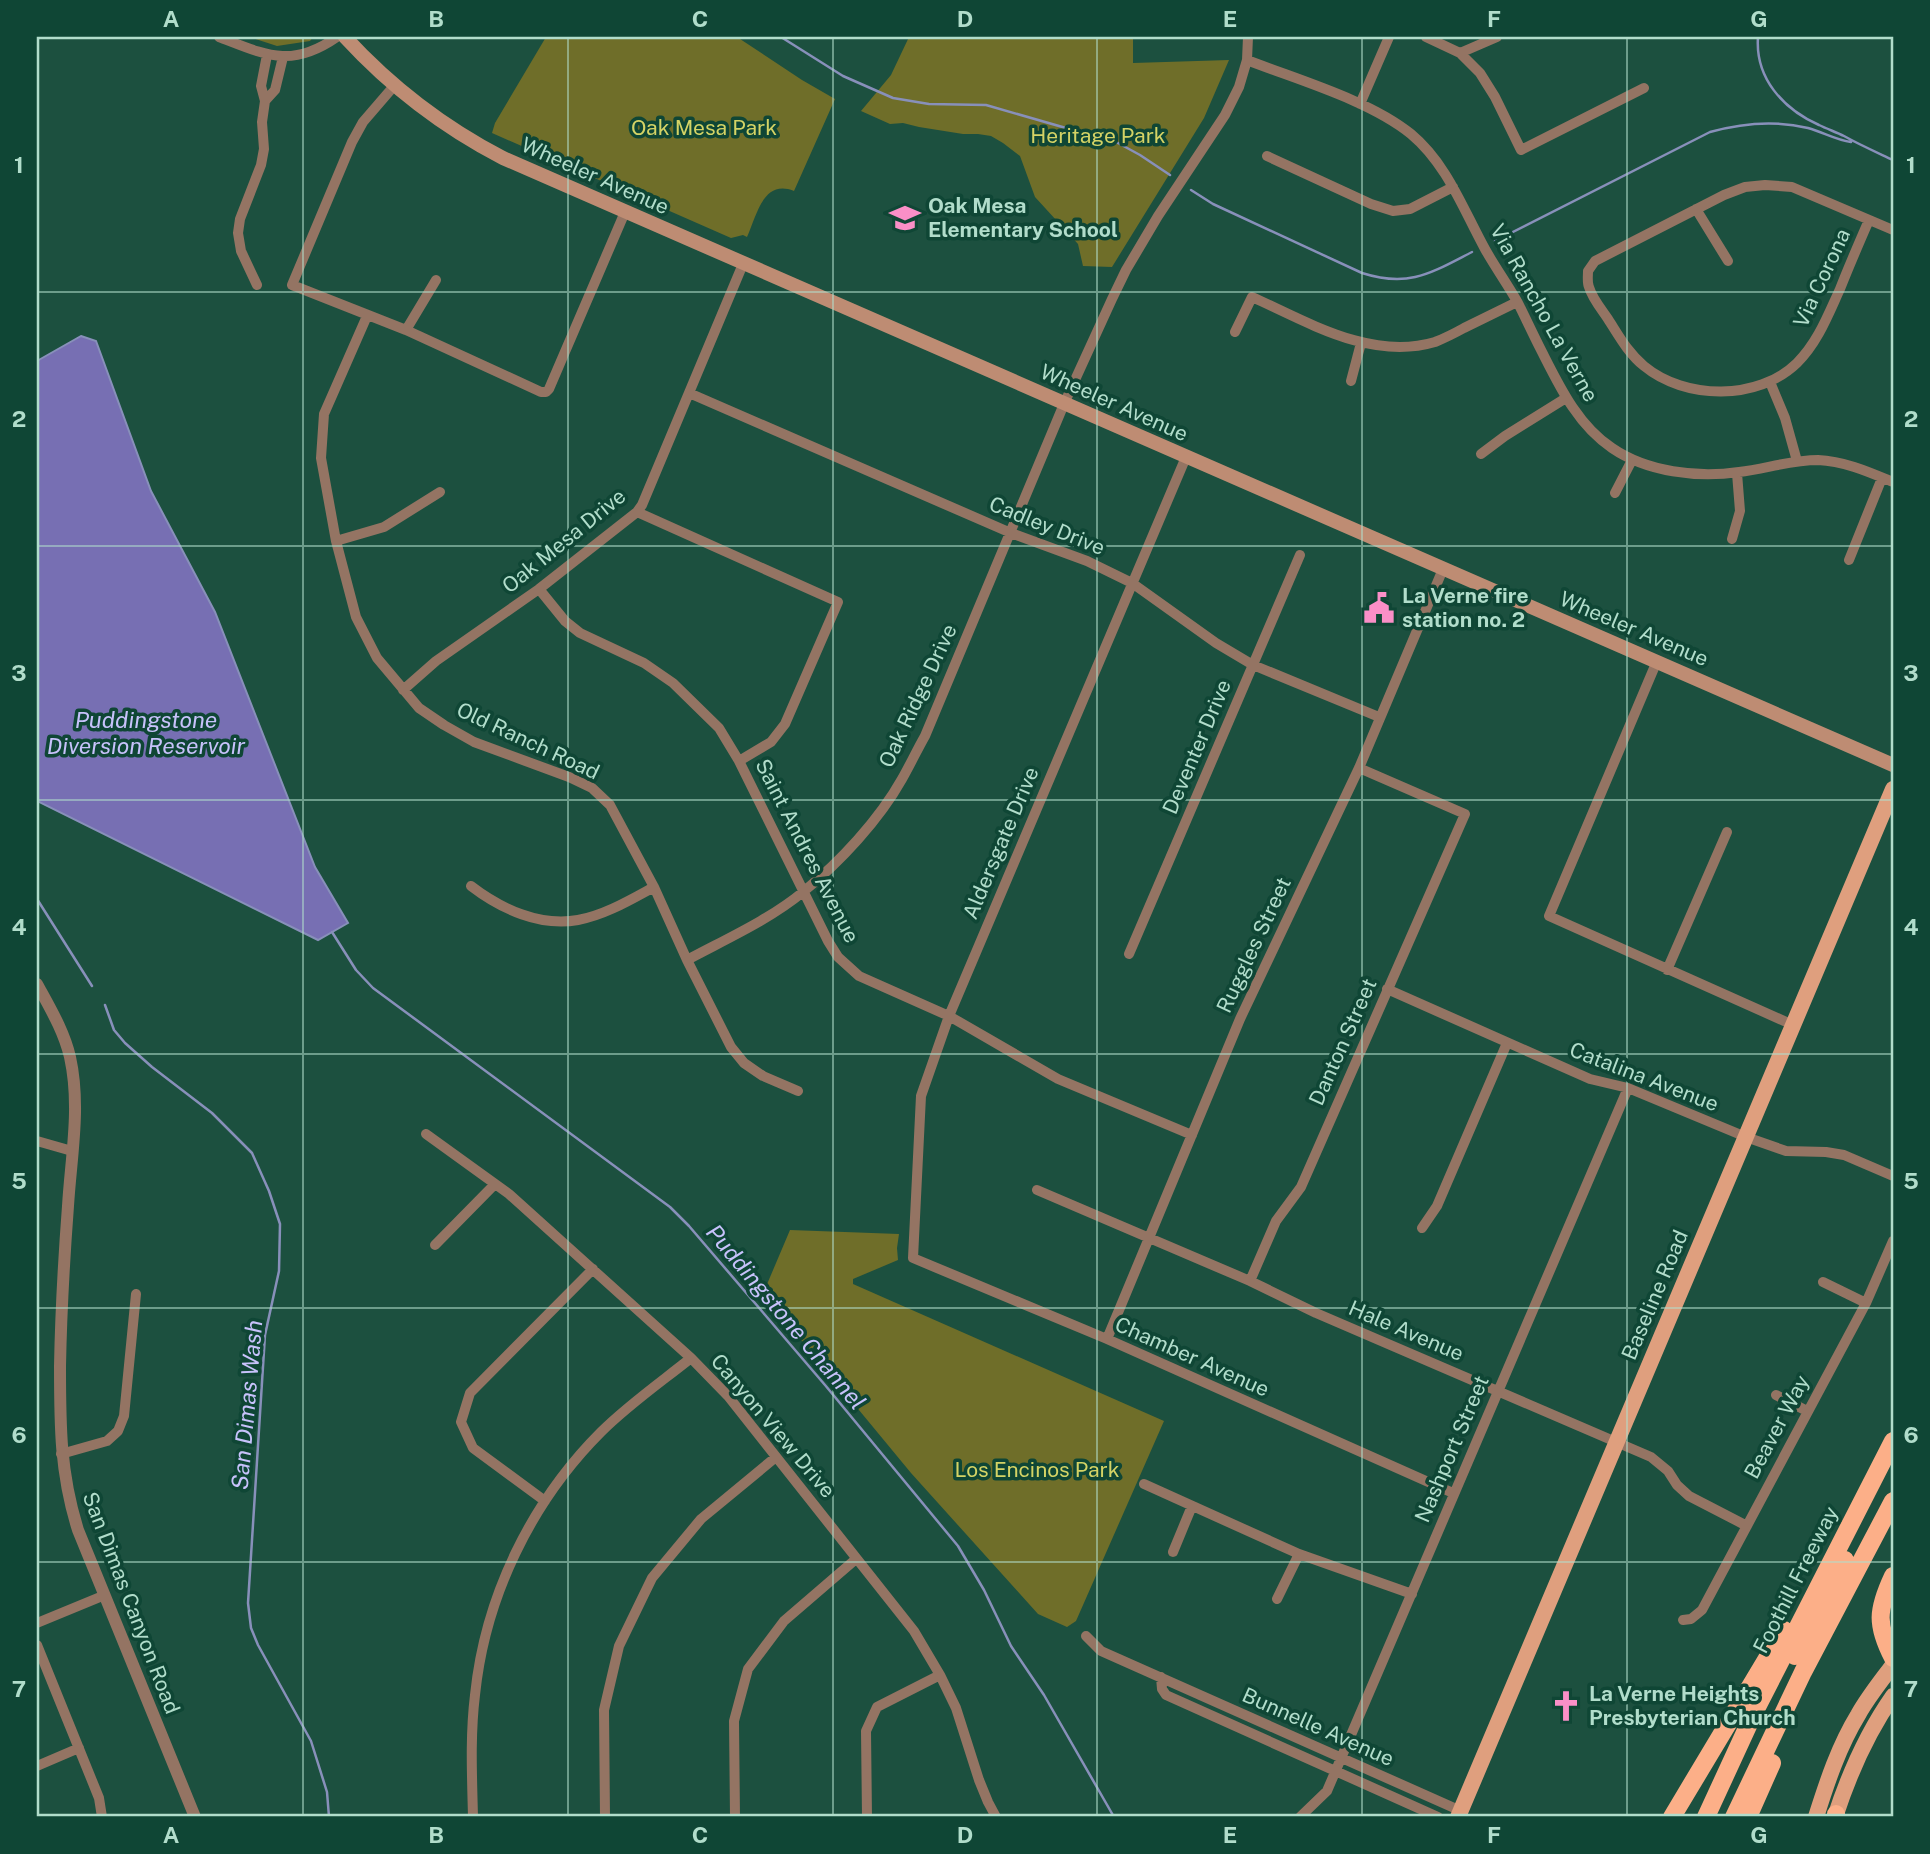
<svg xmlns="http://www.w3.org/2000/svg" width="1930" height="1854" font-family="'Public Sans',sans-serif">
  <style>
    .green { fill: #6f6e29 }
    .water { fill: #776fb3; stroke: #8890ba; stroke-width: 2 }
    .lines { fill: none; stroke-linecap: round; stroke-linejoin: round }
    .stream { stroke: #8890ba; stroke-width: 2.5 }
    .minor { stroke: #947463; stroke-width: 10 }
    .tertiary { stroke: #947463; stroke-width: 12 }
    .secondary { stroke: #be8c73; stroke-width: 14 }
    .primary { stroke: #df9f7e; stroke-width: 16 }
    .motorway { stroke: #fcaf88; stroke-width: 18 }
    .grid { fill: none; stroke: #b1ddcb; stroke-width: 2; stroke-opacity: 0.55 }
    .labels { text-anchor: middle; stroke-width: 7; stroke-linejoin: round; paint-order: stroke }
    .park-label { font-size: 21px; fill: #d4d365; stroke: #0f4635 }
    .street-label { font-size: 21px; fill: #b1ddcb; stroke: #0f4635 }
    .poi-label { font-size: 21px; font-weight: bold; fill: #b1ddcb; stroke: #0f4635; text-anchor: start }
    .water-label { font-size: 23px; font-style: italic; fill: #c7c2fb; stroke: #0f4635 }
    .neatline { fill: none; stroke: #b1ddcb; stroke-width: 2.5 }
    .grid-label { font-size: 23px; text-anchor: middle; font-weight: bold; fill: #b1ddcb }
  </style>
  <rect width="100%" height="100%" fill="#1c503f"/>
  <!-- green -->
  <path class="green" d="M249,37H313L310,41L277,46Z
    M546,37H737L802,80L835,99L794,191C763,179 757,215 747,237L743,235L731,238L492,133L495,123Z
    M909,37H1133V63L1229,60L1204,118L1112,267L1083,266L1078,244L1035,197L1020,156L1003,143L991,136L978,134H963L919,127L903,123L890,124L861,111L891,75Z
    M790,1230L899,1234L897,1248L898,1260L853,1279V1284L1164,1421L1076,1621L1067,1627L1038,1614L911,1473L778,1312L765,1289Z"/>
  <!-- water -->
  <path class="water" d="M81,336L96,341L151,491L215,612L315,867L348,923L318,940L37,801V361Z"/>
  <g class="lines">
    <!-- stream -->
    <path class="stream" d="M781,37L843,76L893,98L929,104L986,105L1118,143L1140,155L1170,175
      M1758,37C1755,78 1783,109 1819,125C1827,129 1836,132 1844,136C1860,145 1876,152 1893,160
      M1191,190L1213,204L1362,273C1409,288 1431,273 1472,252
      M1495,241L1710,132C1742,123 1775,120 1808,128C1823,132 1836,140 1851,142
      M37,899L92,986
      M332,932L356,970L373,988L670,1207L689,1226L825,1385L958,1546L984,1590L1011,1646L1044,1695L1114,1817
      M105,1005L114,1030L125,1043L152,1067L212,1113L252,1153L269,1191L280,1224L279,1271L265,1335L248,1603L251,1628L258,1645L311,1741L327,1792L329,1817"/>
    <!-- minor -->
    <path class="minor" d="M219,37C266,55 291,69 337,37
      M1426,37L1460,53L1497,37
      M1460,53L1480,73L1495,97L1521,150L1644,88
      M1247,60C1298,80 1369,100 1411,134C1447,164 1463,209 1485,249C1495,267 1508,285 1518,303C1525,317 1532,332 1539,346C1558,383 1576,424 1612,448C1647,472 1697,478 1739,472C1765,469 1791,460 1818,460C1844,461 1869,472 1893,482
      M394,86L363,122L352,142L292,285L406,330L541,392H546L549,389L625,212
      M265,101L275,90L283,57
      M1360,104L1389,37
      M1267,156L1371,204L1393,211L1410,209L1453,187
      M1696,209L1728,261
      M1869,220C1859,243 1849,266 1840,289C1828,315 1818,342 1797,363C1758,401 1685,400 1644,366C1628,353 1619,336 1608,319C1602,310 1592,298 1589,287C1587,283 1588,276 1588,271L1595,261L1724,195L1745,187L1765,185L1792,187L1893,230
      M257,285L241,251L238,233L240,219L261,165L264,149L262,122L265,101L261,86L267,55
      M367,316L324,414L321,458L336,541L356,617L377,658L419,708L444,725L474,742L569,777L592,788L610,805L654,887L687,960L731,1047L744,1063L763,1076L798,1091
      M406,330L436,280
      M1235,332L1252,297C1308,322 1371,361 1435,342C1445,338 1455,333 1464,328C1482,319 1499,311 1517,302
      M1351,381L1361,343
      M1770,382L1785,418L1797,461
      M689,393L1011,533L1087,561L1132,583L1216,643L1253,665L1379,717
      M1481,454L1505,436L1566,398
      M1186,457L949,1016L921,1096L913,1258L1107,1339L1453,1493
      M1615,493L1632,460
      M637,512L838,602L785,724L771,742L739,761
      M1732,539L1740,511L1737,473
      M336,541L384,527L440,492
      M1849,560L1882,478
      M539,589L565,621L580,633L644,663L673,683L719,728L739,761L828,941L838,957L859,976L949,1016L1058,1079L1192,1135
      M1657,661L1549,916L1793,1025
      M403,690L436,661L539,589L637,512L642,505L743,264
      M471,886C501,909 540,927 578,920C605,915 630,900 654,887
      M1129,954L1300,555
      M687,960C726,939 769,920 803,892C840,862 879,820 902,779C910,765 917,750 925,736L1064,404L1112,299L1126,270L1158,216L1225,115L1239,87L1247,60L1248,37
      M1667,970L1727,832
      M1387,989L1590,1079L1628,1088L1746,1137L1786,1151L1826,1152L1844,1155L1893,1176
      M426,1134L509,1194L691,1358L728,1396L914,1631L940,1675L956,1708L979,1780L988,1802L996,1817
      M37,1141L72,1151
      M1037,1190L1250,1281L1316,1313L1651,1457L1668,1471L1677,1485L1689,1496L1747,1526
      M1422,1228L1437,1206L1507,1043
      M435,1245L495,1184
      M1250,1281L1276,1221L1301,1187L1465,814L1359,768
      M1823,1282L1866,1303
      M1107,1339L1240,1019L1359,768L1443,569
      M1776,1395L1807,1411
      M61,1454L107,1441L118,1431L124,1416L136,1294
      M1144,1484L1299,1554L1412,1594
      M545,1501L473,1448L461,1422L470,1393L593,1269
      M1173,1552L1192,1506
      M1277,1599L1299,1554
      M1683,1620L1691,1619L1702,1610L1866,1303L1893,1241
      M37,1623L105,1595
      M1086,1636L1101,1651L1461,1811
      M37,1645L99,1798L102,1817
      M1161,1677L1162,1689L1166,1695L1438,1817
      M37,1766L79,1748
      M473,1817C472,1776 470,1736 475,1695C485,1597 531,1502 601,1432C628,1405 661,1382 691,1358
      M605,1817L604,1710L619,1646L652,1578L701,1519L776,1457
      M735,1817L734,1721L748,1669L784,1621L856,1559
      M867,1817L866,1731L877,1707L940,1675
      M1300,1817L1327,1791L1628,1088"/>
    <!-- tertiary -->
    <path class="tertiary" d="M37,984C50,1008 64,1031 70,1057C81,1107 71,1156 68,1206C64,1259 61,1313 60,1366C60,1425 60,1473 78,1530L195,1817"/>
    <!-- secondary -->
    <path class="secondary" d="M345,37C391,87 443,127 503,158L1893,765"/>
    <!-- primary -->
    <path class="primary" d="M1458,1817L1893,789
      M1816,1817C1827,1782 1839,1746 1858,1715C1868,1697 1881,1681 1893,1665
      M1835,1817C1849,1774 1867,1733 1893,1696"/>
    <!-- motorway -->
    <path class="motorway" d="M1893,1576C1877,1610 1876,1625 1893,1658
      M1795,1656L1845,1560
      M1672,1817L1784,1630
      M1706,1817L1753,1715L1893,1441
      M1734,1817L1803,1672L1893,1501
      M1748,1817L1772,1763
      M1836,1817V1814"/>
  </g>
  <!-- grid -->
  <path class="grid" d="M303,37V1817M568,37V1817M833,37V1817M1097,37V1817M1362,37V1817M1627,37V1817M37,292H1893M37,546H1893M37,800H1893M37,1054H1893M37,1308H1893M37,1562H1893"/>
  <!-- icons -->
  <defs>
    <symbol id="school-bare" viewBox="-9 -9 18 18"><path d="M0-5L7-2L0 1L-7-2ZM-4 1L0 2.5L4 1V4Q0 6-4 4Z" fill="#fa8fc7" stroke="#0f4635" stroke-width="2.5" paint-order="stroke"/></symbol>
    <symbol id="civic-bare" viewBox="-9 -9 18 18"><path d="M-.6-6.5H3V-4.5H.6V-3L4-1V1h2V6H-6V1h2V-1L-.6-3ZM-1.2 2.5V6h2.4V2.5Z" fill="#fa8fc7" stroke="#0f4635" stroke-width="2.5" paint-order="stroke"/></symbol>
    <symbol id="church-bare" viewBox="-9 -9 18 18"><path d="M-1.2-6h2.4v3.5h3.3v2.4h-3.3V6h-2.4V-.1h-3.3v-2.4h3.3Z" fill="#fa8fc7" stroke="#0f4635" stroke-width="2.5" paint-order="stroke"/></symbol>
  </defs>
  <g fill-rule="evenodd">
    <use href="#school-bare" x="883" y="196" width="44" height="44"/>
    <use href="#civic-bare" x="1357" y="586" width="44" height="44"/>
    <use href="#church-bare" x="1544" y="1684" width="44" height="44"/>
  </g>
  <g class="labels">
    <!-- park labels -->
    <g class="park-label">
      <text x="704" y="135">Oak Mesa Park</text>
      <text x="1098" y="143">Heritage Park</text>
      <text x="1037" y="1477">Los Encinos Park</text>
    </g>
    <!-- street labels -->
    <g class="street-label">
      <text transform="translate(595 176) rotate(24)" y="7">Wheeler Avenue</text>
      <text transform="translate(1822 278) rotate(-65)" y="7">Via Corona</text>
      <text transform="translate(1544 313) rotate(61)" y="7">Via Rancho La Verne</text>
      <text transform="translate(1114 403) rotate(24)" y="7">Wheeler Avenue</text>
      <text transform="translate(1047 526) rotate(22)" y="7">Cadley Drive</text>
      <text transform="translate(564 541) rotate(-39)" y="7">Oak Mesa Drive</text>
      <text transform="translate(1634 629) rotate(23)" y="7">Wheeler Avenue</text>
      <text transform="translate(918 696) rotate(-65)" y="7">Oak Ridge Drive</text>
      <text transform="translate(528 741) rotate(25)" y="7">Old Ranch Road</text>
      <text transform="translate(1197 747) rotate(-67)" y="7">Deventer Drive</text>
      <text transform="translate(1001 843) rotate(-67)" y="7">Aldersgate Drive</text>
      <text transform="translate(807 851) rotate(63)" y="7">Saint Andres Avenue</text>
      <text transform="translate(1254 945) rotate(-65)" y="7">Ruggles Street</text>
      <text transform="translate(1343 1042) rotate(-66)" y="7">Danton Street</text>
      <text transform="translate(1644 1077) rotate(21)" y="7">Catalina Avenue</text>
      <text transform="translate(1655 1295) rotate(-67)" y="7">Baseline Road</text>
      <text transform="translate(1406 1331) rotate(23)" y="7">Hale Avenue</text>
      <text transform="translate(1192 1357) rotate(24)" y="7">Chamber Avenue</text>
      <text transform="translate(773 1426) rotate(50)" y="7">Canyon View Drive</text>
      <text transform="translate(1777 1427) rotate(-62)" y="7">Beaver Way</text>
      <text transform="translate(1452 1449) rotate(-67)" y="7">Nashport Street</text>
      <text transform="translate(1796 1580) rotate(-63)" y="7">Foothill Freeway</text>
      <text transform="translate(131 1603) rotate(69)" y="7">San Dimas Canyon Road</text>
      <text transform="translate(1318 1727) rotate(24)" y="7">Bunnelle Avenue</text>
    </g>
    <!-- poi labels -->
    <g class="poi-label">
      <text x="928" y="213">Oak Mesa<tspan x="928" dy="24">Elementary School</tspan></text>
      <text x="1402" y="603">La Verne fire<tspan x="1402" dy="24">station no. 2</tspan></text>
      <text x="1589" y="1701">La Verne Heights<tspan x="1589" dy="24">Presbyterian Church</tspan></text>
    </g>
    <!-- water labels -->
    <g class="water-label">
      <text x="146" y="728">Puddingstone<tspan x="146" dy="26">Diversion Reservoir</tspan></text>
      <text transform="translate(786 1317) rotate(50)" y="8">Puddingstone Channel</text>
      <text transform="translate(247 1405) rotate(-85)" y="8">San Dimas Wash</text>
    </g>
  </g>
  <!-- border -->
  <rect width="1930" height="1854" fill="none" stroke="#0f4635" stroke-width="77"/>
  <rect x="38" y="38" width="1854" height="1777" class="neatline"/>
  <g class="grid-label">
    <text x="171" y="27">A</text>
    <text x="436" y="27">B</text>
    <text x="700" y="27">C</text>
    <text x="965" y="27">D</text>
    <text x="1230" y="27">E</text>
    <text x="1494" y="27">F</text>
    <text x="1759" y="27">G</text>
    <text x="19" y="173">1</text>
    <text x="1911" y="173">1</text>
    <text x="19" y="427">2</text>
    <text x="1911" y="427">2</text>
    <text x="19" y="681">3</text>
    <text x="1911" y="681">3</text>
    <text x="19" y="935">4</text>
    <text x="1911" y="935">4</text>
    <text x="19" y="1189">5</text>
    <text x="1911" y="1189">5</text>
    <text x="19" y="1443">6</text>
    <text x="1911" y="1443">6</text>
    <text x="19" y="1697">7</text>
    <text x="1911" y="1697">7</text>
    <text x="171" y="1843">A</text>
    <text x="436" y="1843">B</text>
    <text x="700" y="1843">C</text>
    <text x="965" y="1843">D</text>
    <text x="1230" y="1843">E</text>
    <text x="1494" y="1843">F</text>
    <text x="1759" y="1843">G</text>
  </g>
</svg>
